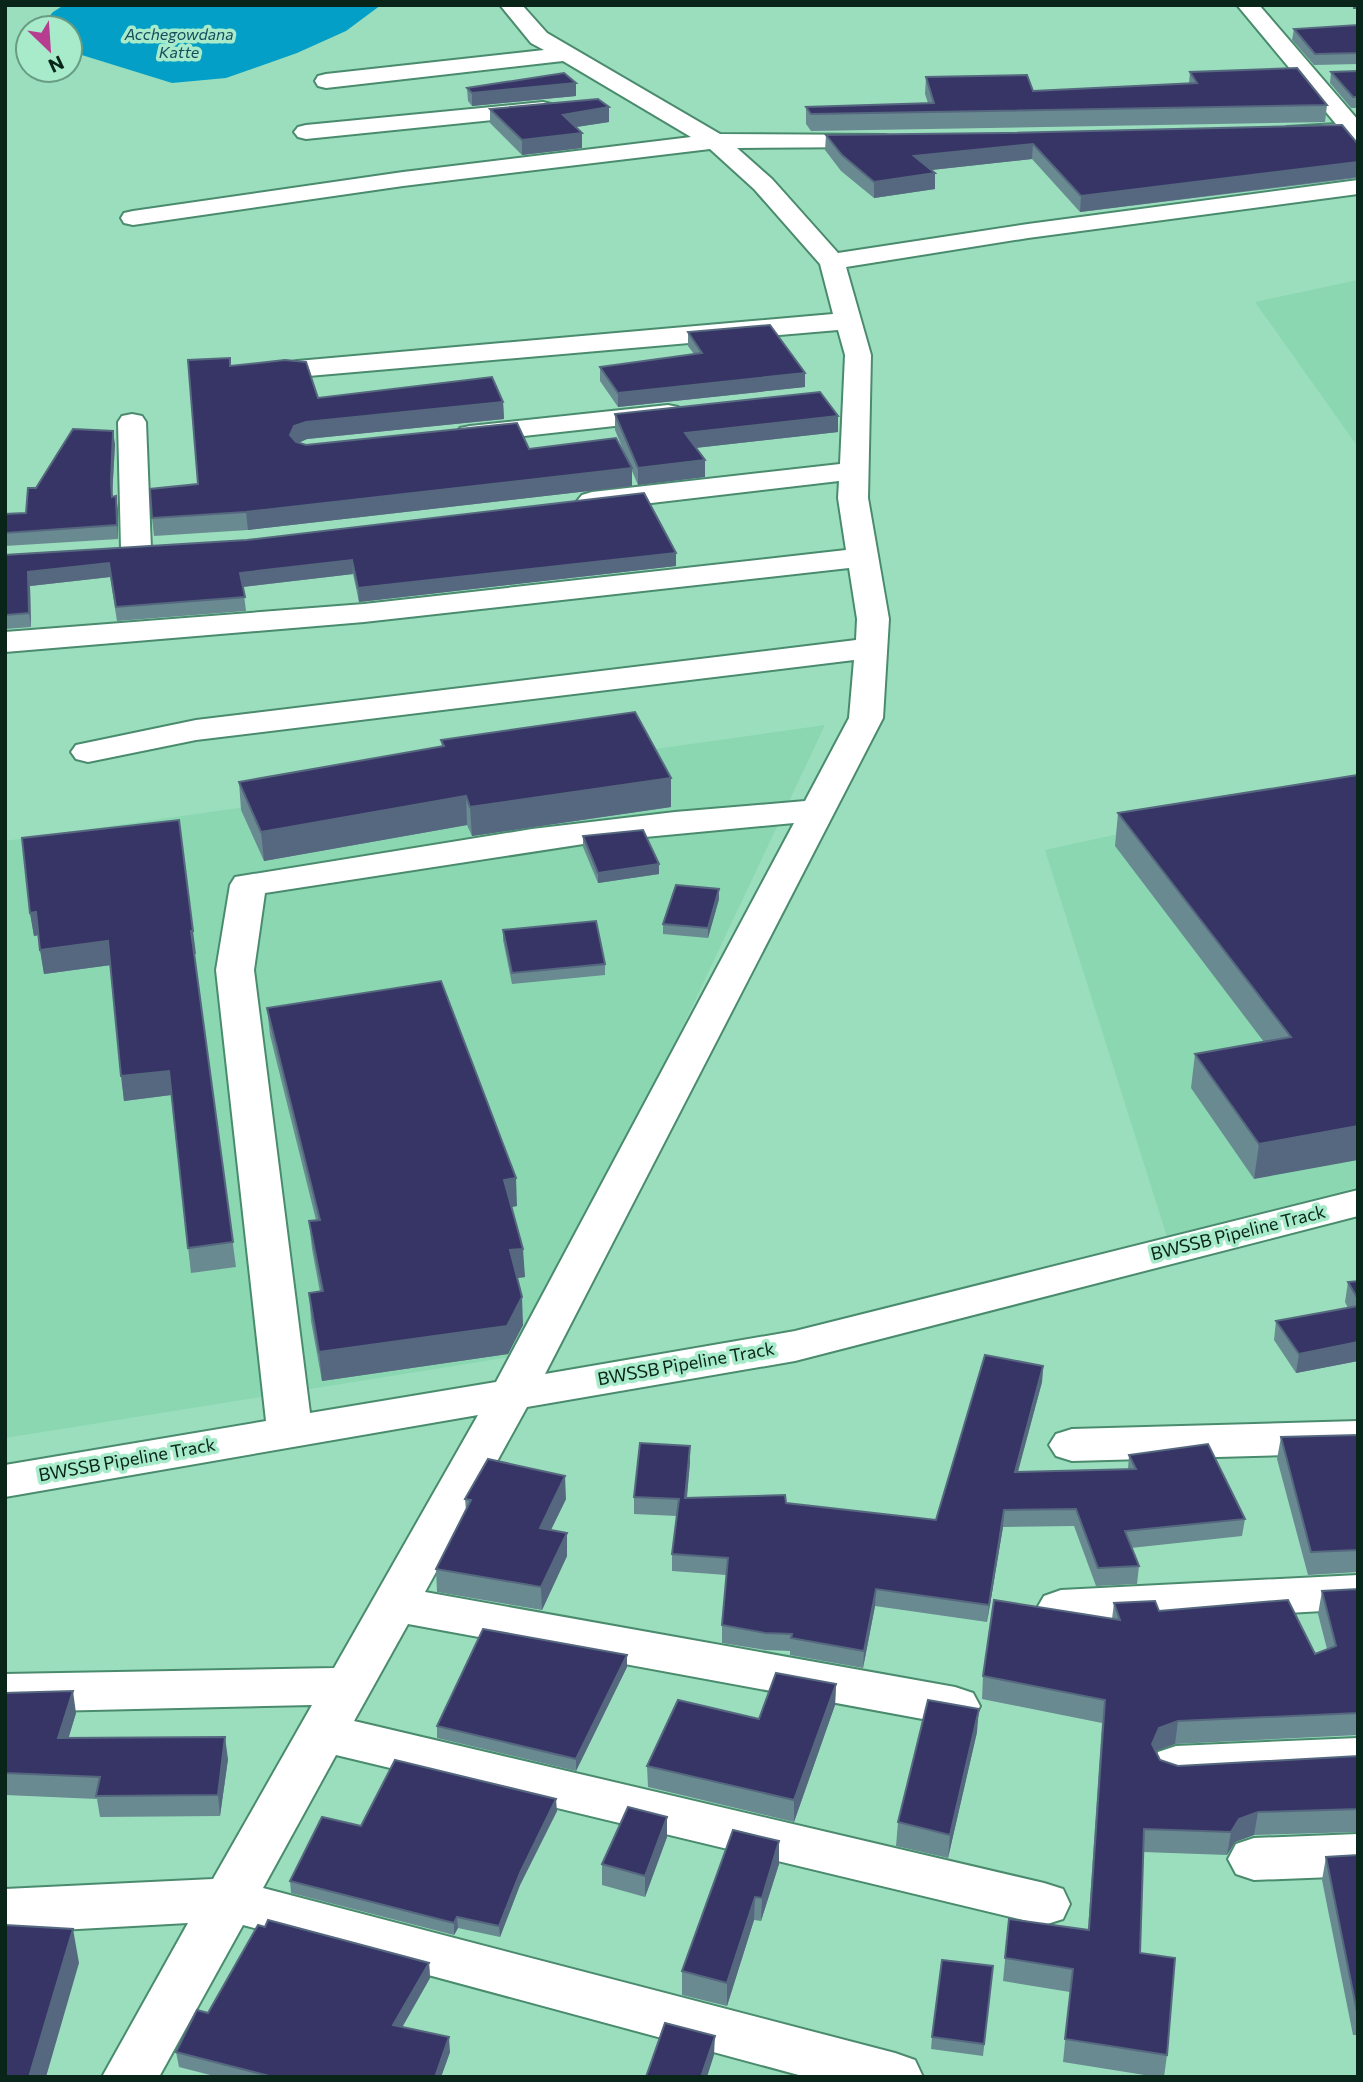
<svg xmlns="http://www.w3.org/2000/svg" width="1363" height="2082" font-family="Commissioner,sans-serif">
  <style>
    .built { fill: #8ad7b2 }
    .water { fill: #049fc6 }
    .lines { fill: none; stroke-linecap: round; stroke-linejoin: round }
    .minor-casing { stroke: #4a8b6e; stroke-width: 4 }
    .minor { fill: #fff; fill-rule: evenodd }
    .wall { fill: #698a91 }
    .shaded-wall { fill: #55687f }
    .building { fill: #373565; stroke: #55687f; stroke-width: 2 }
    .labels { text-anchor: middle; stroke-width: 7; stroke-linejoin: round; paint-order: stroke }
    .far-water-label { font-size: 16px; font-style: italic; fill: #184c5d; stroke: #a7ebca }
    .street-label { font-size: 18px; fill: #092519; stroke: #a7ebca }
  </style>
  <rect width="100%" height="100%" fill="#9bdebd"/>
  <!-- built -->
  <path class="built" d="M1358,280V447L1255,302Z
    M825,725L528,1354L5,1438V841Z
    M1358,782V1187L1167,1237L1045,850Z"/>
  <!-- water -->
  <path class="water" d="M64,5H381L346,31L297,53L226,78L172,83L72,52L70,28H39L53,12Z"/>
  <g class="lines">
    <defs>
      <path id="minor" d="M500,5H522L547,33L720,134L886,135L890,140L886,145L878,147L737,148L772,179L838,253L1028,224L1358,180V194L1028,238L846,267L871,355L868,498L889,619L883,718L545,1374L795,1331L1358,1190V1216L795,1361L527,1407L425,1592L955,1687L973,1693L980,1706L973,1719L955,1725L408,1624L354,1721L1044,1883L1063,1889L1070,1904L1063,1919L1044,1925L336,1755L263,1888L895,2053L915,2060L923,2077H806L243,1925L159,2077H102L188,1923L5,1933V1889L213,1879L312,1705L5,1712V1674L334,1668L478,1415L5,1497V1465L266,1421L216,970L230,885L235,877L532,829L675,812L805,801L849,718L854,660L196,740L88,762L76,759L71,752L76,745L196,720L856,640L857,619L849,568L364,622L5,652V632L364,604L846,550L838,498L839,481L592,510L582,507L577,501L582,495L592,492L840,464L845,355L838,330L297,377L287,375L283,369L287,363L297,361L833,314L820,264L754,189L710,149L403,186L133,225L124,223L121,218L124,213L133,211L403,172L691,137L563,61L326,88L318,86L315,81L318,76L326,74L544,50L531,43ZM794,823L496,1382L310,1413L254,970L265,893L603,841Z
        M1237,5H1259L1358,120V142L1348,137H1287L1283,132L1287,127L1336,124Z
        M543,102L551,104L554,109L551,114L306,139L298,137L294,132L298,127L306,125Z
        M668,405L678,407L682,413L678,419L470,442L460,440L456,434L460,428L470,426Z
        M132,414L142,416L146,422L151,549L147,555L136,558L125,555L121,549L118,422L122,416Z
        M1358,1421V1453L1072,1461L1056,1456L1049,1445L1056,1434L1072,1429Z
        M1358,1575V1609L1061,1626L1044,1620L1037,1608L1044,1596L1061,1590Z
        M1358,1738V1776L1176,1786L1158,1780L1151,1766L1158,1752L1176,1746Z
        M1358,1834V1876L1254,1880L1236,1874L1228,1859L1236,1844L1254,1838Z"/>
    </defs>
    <!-- minor casing -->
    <use href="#minor" class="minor-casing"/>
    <!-- minor -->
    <use href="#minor" class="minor"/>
  </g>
  <!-- wall -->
  <path class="wall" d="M1358,25V64L1314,65L1292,40L1294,29Z
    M1358,71V108H1351L1330,83L1331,72Z
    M1190,72L1327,105L1325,122L811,131L806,124V107L928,103L925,94L926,77L1033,91L1189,83Z
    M576,83V96L472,106L468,101L467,88Z
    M609,107V122L576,127L582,148L522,155L490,123V109Z
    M826,135L1358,144V178L1080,212L1032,159L931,170L935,189L874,198L841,171L825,150Z
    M688,332L805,373V387L618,407L600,381V367L694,354L688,346Z
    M230,358L231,366L318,398L503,402L504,419L307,439L298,443L306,445L529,449L626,457L615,430V414L838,416V432L696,448L705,460V477L638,485L632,471V486L248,530L154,536L152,518L198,484Z
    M115,444L112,497L118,510V539L5,546V514L26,513L36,488Z
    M5,555L676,566L359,602L353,574L243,587L246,611L117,621L110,577L30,586L31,627L5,629Z
    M441,740L671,778V807L472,836L467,825L264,861L241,810L239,782L442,747Z
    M1358,775L1254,1179L1191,1088L1195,1054L1264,1042L1115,846L1118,813Z
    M583,836L659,864V874L598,883L583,847Z
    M719,899L708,938L663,934V924Z
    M30,913L196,954H194L236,1267L191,1273L171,1095L124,1101L111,965L44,974L38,935L34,936Z
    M503,930L605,964V975L512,984L503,940Z
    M267,1008L517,1206L512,1207L525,1277L517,1278L523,1325L508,1354L322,1381L311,1321L309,1293L320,1292L312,1249L309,1221L316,1220L270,1035Z
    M1358,1281V1361L1296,1373L1274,1340L1276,1321L1348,1308L1345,1302L1348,1282Z
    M1043,1366L1042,1382L1018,1472L1128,1469L1129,1455L1245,1519L1242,1536L1131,1548L1139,1566L1137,1584L1096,1586L1074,1526L1003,1527L987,1622L875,1606L863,1668L790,1655V1651L765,1650L722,1643V1625L726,1575L672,1571V1554L677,1516L634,1514V1497L690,1446V1462L687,1498L786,1503L936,1520Z
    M1358,1435V1572L1308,1575L1277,1459L1281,1437Z
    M465,1499H566L551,1530L567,1533V1556L542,1610L437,1592L436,1569L466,1510Z
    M1358,1589V1735L1175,1744L1155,1751L1160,1760L1178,1766L1358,1756V1832L1254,1835L1235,1842L1227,1855L1143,1852L1140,1953L1167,2055L1164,2077H1157L1063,2062L1070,1992L1003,1981L1009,1919L1088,1930L1102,1723L982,1699L983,1676L1112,1619L1114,1603L1159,1611L1315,1654L1327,1649L1318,1614L1322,1591Z
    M627,1667L576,1771L437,1738V1726Z
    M836,1684L835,1705L794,1822L648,1787L647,1766L759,1719Z
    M5,1693L76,1713L68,1738L228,1759L220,1816L100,1817L97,1799L5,1795Z
    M977,1732L948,1858L896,1846L898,1822Z
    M557,1811L520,1885L500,1937L458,1928L454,1935L291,1893L290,1881L361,1826Z
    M667,1817V1837L645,1897L602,1885V1864Z
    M779,1841V1864L761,1921L754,1920L727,2006L682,1995V1971Z
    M1358,1855V2035H1353L1322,1880L1326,1857Z
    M429,1963L430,1978L402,2027L450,2052L441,2077H218L179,2067L176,2052L208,2013Z
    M993,1966L983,2056L931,2049L932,2037Z"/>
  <!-- shaded-wall -->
  <path class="shaded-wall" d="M1353,5H1358V9H1353Z
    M576,83V96L472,106V93Z
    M609,107V122L563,129V115Z
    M582,133V148L522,155V140Z
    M1033,144L1032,159L913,172L914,156Z
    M1358,162V177L1080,212L1081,196Z
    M935,173V189L874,198V182Z
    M805,373V387L618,407V393Z
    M503,402L504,419L307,439L296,444L290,435L294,426L306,422Z
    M838,416V432L685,449V433Z
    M113,431L115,444L112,497L111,483Z
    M705,460V477L638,485V468Z
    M632,468V486L248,530L246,512Z
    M116,496L118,510V539L117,525Z
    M676,553V566L359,602L358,588Z
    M352,560L353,574L242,587L240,573Z
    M109,563L110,577L30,586L31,627L29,613L28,572Z
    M671,778V807L472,836L470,807Z
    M466,796L467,825L264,861L261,832Z
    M659,864V874L598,883V873Z
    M719,889V899L708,938V928Z
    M36,912L39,935L34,936L30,913Z
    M191,931H193L196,954H193Z
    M108,941L111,965L44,974L40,950Z
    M169,1071L171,1095L124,1101L121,1076Z
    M1358,1126V1160L1254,1179L1259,1144Z
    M516,1178L517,1206L505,1208L504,1180Z
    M523,1249L525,1277L511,1279L510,1250Z
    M522,1297L523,1325L508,1354L322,1381L319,1352Z
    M1358,1342V1361L1296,1373L1299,1354Z
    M1043,1366L1042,1382L1013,1489L1015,1472Z
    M690,1446V1462L685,1515V1498Z
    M565,1476L566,1499L541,1550L540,1528Z
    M1004,1510L1003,1527L987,1622L989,1605Z
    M567,1533V1556L542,1610L541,1587Z
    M876,1589L875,1606L863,1668L864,1651Z
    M627,1655V1667L576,1771V1759Z
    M836,1684L835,1705L794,1822V1800Z
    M73,1691L76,1713L62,1760L58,1738Z
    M979,1709L977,1732L948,1858L950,1835Z
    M1178,1721L1175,1744L1156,1751L1152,1744L1159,1728Z
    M225,1737L228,1759L220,1816L218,1795Z
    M556,1799L557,1811L520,1885L500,1937L499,1926L520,1873Z
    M1258,1812L1254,1835L1235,1842L1227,1855L1231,1832L1239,1819Z
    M667,1817V1837L645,1897V1876Z
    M779,1841V1864L761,1921L762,1898Z
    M755,1897L754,1920L727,2006V1983Z
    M457,1917L458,1928L454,1935V1923Z
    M73,1929L79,1963L46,2077H29Z
    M429,1963L430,1978L395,2040L393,2025Z
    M715,2036L714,2055L707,2077H701Z
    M449,2037L450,2052L441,2077H435Z"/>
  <!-- building -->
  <path class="building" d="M1358,25V53L1315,54L1294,29Z
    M1297,68L1327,105L811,114L806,107L934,103L926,77L1027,75L1033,91L1197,83L1190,72Z
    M1358,71V97H1353L1331,72Z
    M564,73L576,83L472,93L467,88Z
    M598,99L609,107L563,115L582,133L522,140L490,109Z
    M1342,125L1358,144V162L1081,196L1033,144L914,156L935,173L874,182L842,155L826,135L1003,133Z
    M770,325L805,373L618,393L600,367L702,353L688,332Z
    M230,358V366L285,360L306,362L318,398L492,377L503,402L306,422L294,426L290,435L296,442L306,445L517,423L529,449L616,438L632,468L246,512L152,518L150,489L198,484L188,360Z
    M820,392L838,416L685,433L705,460L638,468L615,414Z
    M73,429L113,431L111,483L112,497L116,496L117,525L5,533V514L26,513L28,488H36Z
    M644,493L676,553L358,588L352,560L240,573L245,597L116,607L109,563L28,572L29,613L5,615V555L247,540Z
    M635,712L671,778L470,807L466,796L261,832L239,782L444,746L441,740Z
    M1358,775V1126L1259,1144L1195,1054L1291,1037L1118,813Z
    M179,820L193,931H191L233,1242L188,1248L169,1071L121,1076L108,941L40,950L36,912L30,913L22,838Z
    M643,830L659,864L598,873L583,836Z
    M676,885L719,889L708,928L663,924Z
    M596,921L605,964L512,973L503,930Z
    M441,981L516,1178L504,1180L523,1249L510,1250L522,1297L507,1326L319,1352L309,1293L323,1291L309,1221L320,1220L267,1008Z
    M1358,1281V1299L1348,1282Z
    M1358,1306V1342L1299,1354L1276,1321Z
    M985,1355L1043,1366L1015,1472L1136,1469L1129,1455L1208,1444L1245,1519L1125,1531L1139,1566L1098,1568L1076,1509L1004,1510L989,1605L876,1589L864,1651L791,1638L792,1634L765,1633L722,1625L728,1558L672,1554L679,1499L634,1497L640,1443L690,1446L685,1498L785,1495L786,1503L936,1520Z
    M1358,1435V1550L1311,1552L1281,1437Z
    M488,1459L565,1476L540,1528L567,1533L541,1587L436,1569L471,1500L465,1499Z
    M1358,1589V1713L1178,1721L1159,1728L1152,1744L1160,1760L1178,1766L1358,1756V1809L1258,1812L1239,1819L1231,1832L1144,1829L1140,1953L1175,1958L1167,2055L1065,2039L1073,1969L1005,1958L1009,1919L1089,1930L1105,1700L983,1676L994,1600L1120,1620L1114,1603L1155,1601L1159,1611L1288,1600L1315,1654L1336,1646L1322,1591Z
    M483,1629L627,1655L576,1759L437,1726Z
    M776,1673L836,1684L794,1800L647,1766L678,1700L759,1719Z
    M73,1691L58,1738L225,1737L218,1795L96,1796L100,1777L5,1773V1693Z
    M928,1700L979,1709L950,1835L898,1822Z
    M395,1760L556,1799L520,1873L499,1926L457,1917L454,1923L290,1881L322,1817L361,1826Z
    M628,1807L667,1817L645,1876L602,1864Z
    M733,1830L779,1841L762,1898L755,1897L727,1983L682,1971Z
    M1358,1855V2012H1357L1326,1857Z
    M268,1920L429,1963L393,2025L449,2037L435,2077H273L176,2052L197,2010L208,2013L258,1925L265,1927Z
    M5,1925L73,1929L29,2077H5Z
    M942,1960L993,1966L984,2044L932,2037Z
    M665,2023L715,2036L701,2077H646Z"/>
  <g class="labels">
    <!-- far-water labels -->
    <g class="far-water-label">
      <text x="179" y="40">Acchegowdana<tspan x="179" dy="18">Katte</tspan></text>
    </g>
    <!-- street labels -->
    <g class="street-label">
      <text transform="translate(1238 1233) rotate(-14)" y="6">BWSSB Pipeline Track</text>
      <text transform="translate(686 1364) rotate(-10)" y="6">BWSSB Pipeline Track</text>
      <text transform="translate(127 1460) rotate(-10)" y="6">BWSSB Pipeline Track</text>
    </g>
  </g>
  <!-- border -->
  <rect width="1363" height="2082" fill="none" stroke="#092519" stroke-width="14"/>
  <!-- north arrow -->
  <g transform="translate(49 49) rotate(155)"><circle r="33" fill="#a7ebca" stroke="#689c83" stroke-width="2"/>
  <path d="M0-5L12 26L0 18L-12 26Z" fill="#b73d90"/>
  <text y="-10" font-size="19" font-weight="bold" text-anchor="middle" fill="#092519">N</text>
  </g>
</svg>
